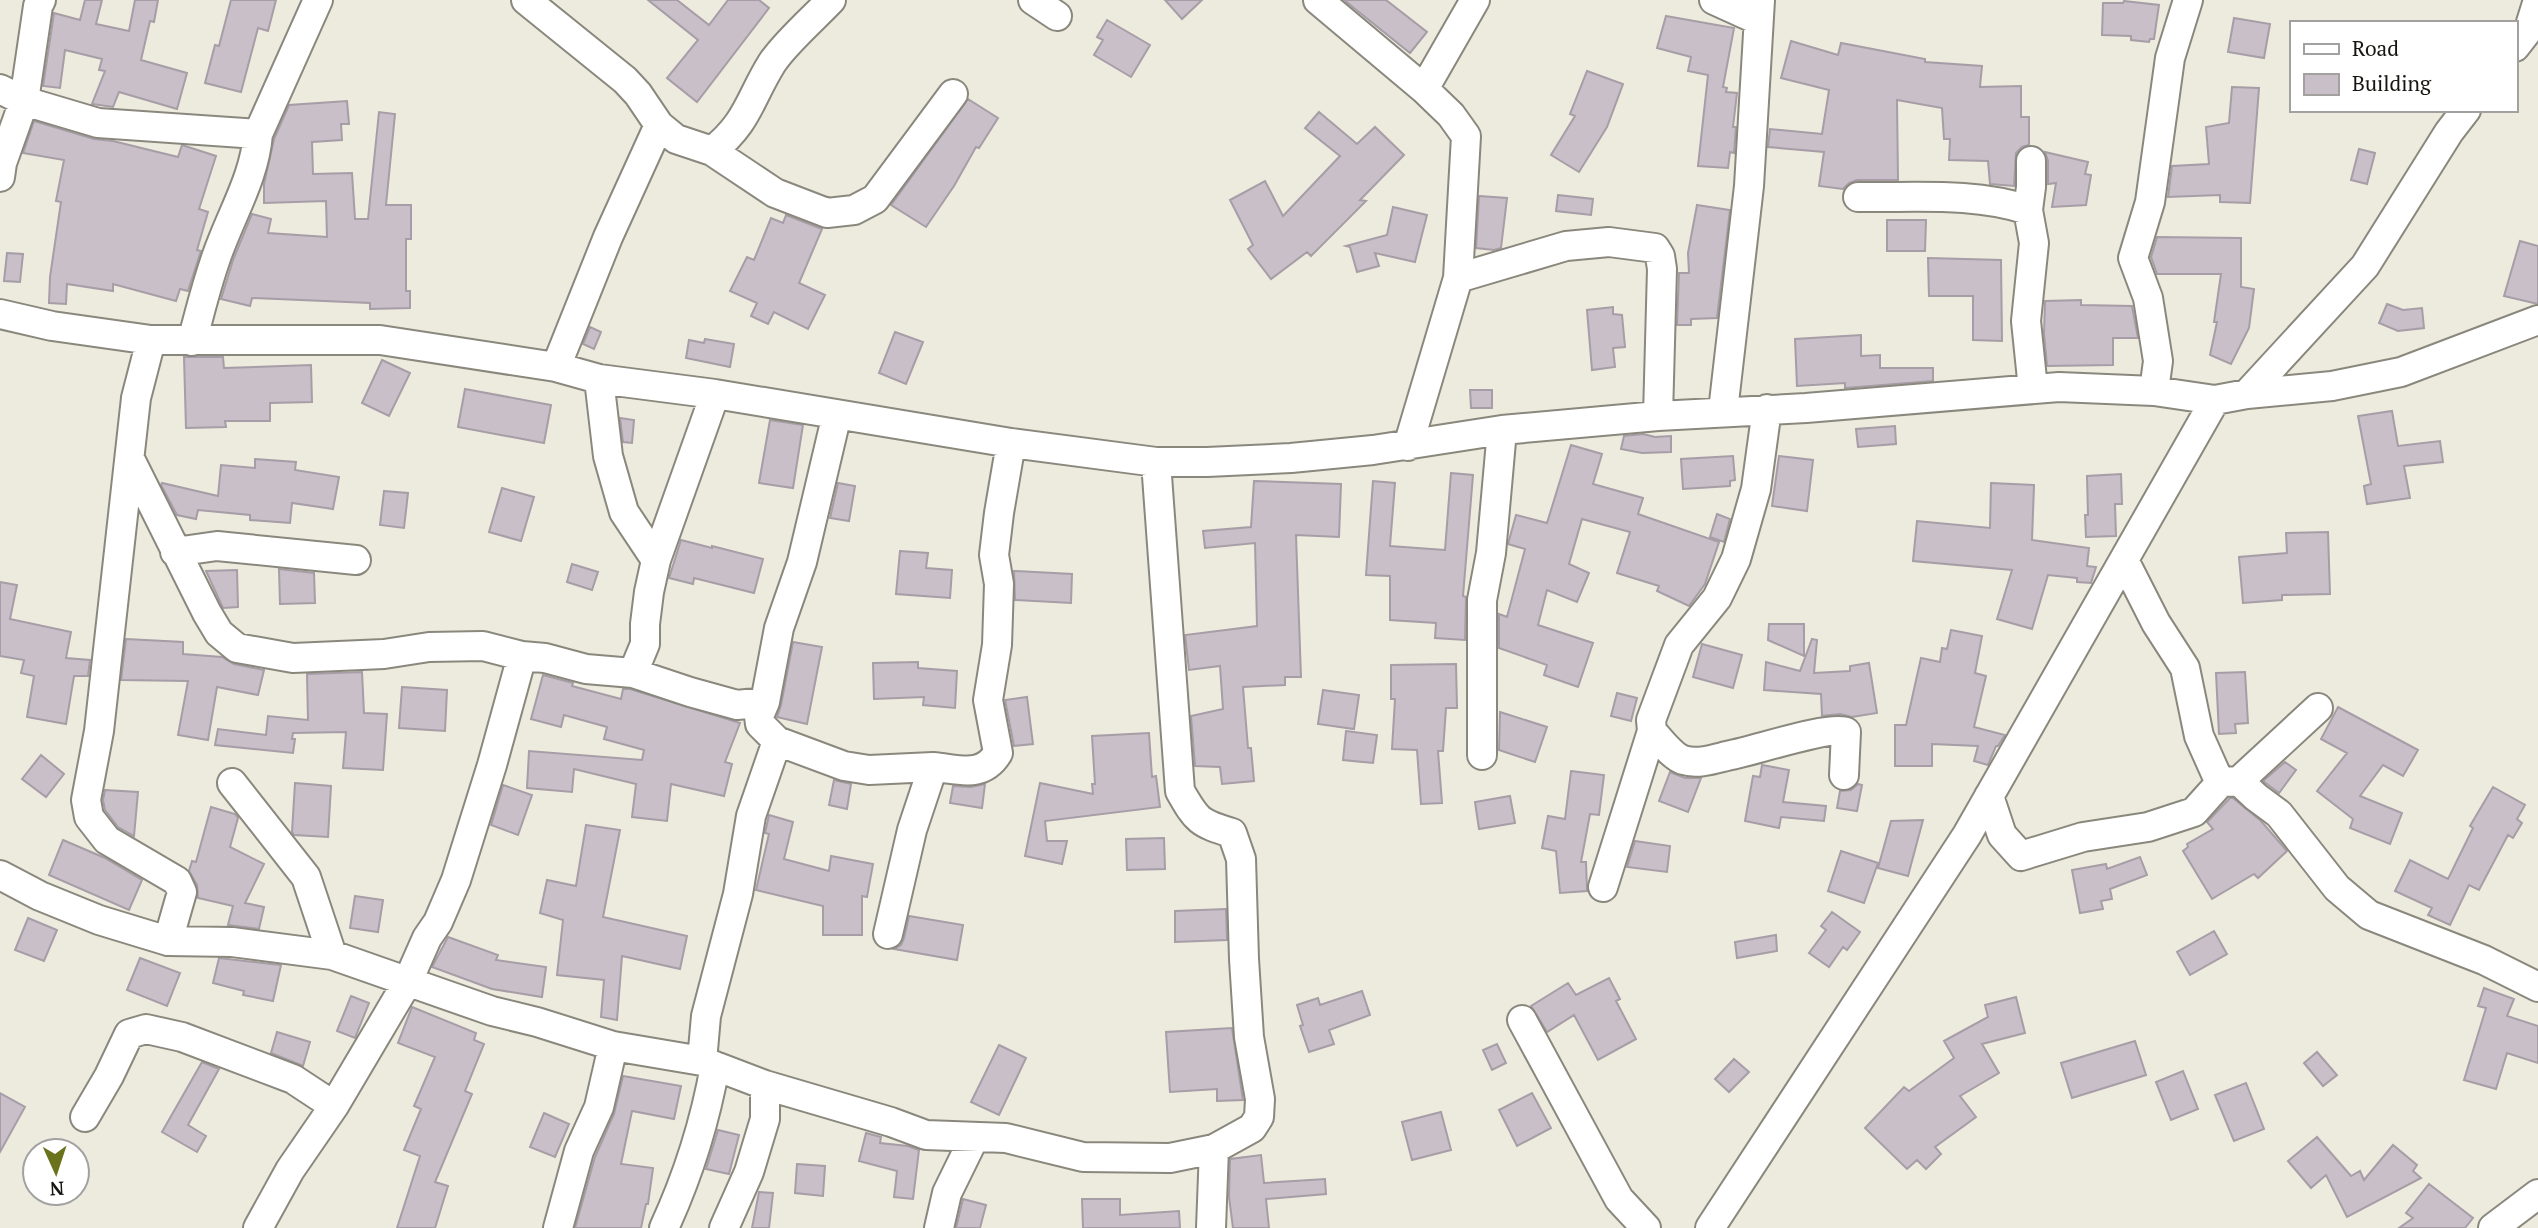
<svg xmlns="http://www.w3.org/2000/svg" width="2538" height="1228" font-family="'PT Serif',serif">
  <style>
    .building { fill: #c8bfc8; stroke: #a69da6; stroke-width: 2 }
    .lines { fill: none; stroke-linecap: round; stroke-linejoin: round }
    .minor-casing { stroke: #8a887d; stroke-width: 32 }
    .minor { stroke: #fff; stroke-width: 28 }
  </style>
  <rect width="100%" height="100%" fill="#edeade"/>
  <!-- building -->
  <path class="building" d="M85,0H102L96,24L129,31L135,0H158L154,22L150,21L141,60L187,73L177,109L119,92L113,107L92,104L105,71L99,70L102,59L65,50L60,88L43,86L54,13L80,20Z
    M231,0H276L268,31L258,28L241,92L205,83L215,45L219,46Z
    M648,0H677L709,25L728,0H759L769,8L697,102L667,78L698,40Z
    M1165,0H1202L1182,19Z
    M1344,0H1386L1427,32L1410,53Z
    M2124,1L2159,5L2154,39H2150L2149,42L2131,40V36L2102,35L2103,3H2123Z
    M1666,16L1734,28L1723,87L1727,88L1726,92L1737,93L1733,127H1736L1734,153L1730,152L1728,168L1698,166L1708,75L1688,71L1691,57L1657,48Z
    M2234,18L2270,24L2264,58L2228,52Z
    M1107,20L1150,45L1131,77L1094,55L1103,40L1097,37Z
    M1791,41L1838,55L1841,43L1925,59V62L1982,66L1980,87L2021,86V117H2029V145L2022,147L2016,153L2014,186L1990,184L1988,161L1949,160L1950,139H1944L1942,108L1897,100L1898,180H1857L1849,183L1843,189L1819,186L1824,152L1768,147L1770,129L1822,134L1829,90L1781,78Z
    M1587,71L1623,84L1607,127L1579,172L1551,155L1575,116L1570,114Z
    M2232,87L2259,88L2250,203L2220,202V195L2168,197L2172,166L2209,164L2206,127L2229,123Z
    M968,99L998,118L979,148L976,147L954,186L926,227L891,205Z
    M347,101L349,124H341L342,140L312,142L313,174L352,173L355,219H368L379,112L395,114L386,205H411V239H406V291H410V308L370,309V303L252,298L250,306L221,299L233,260L252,214L271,219L268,233L327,237L326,201L264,203V184L274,139L289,105Z
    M1319,112L1357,144L1375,127L1404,155L1360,200L1366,201L1311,256L1307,252L1271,279L1248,249L1253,245L1230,200L1265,181L1283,216L1340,156L1305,128Z
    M34,121L94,139L113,141L178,157L182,145L216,156L199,209L208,212L197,250L201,251L188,291L180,289L176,301L113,284V291L67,284L66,304L49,303L50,277L61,202L56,201L64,160L23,153Z
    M2359,149L2375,153L2367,184L2351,180Z
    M2045,152L2088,162L2085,174L2091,175L2086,205L2052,207L2056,183L2048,184V161Z
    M1558,195L1593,199L1591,215L1556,211Z
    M1479,196L1507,198L1501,248L1494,250L1476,248Z
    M1697,205L1730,210L1717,318L1691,319V325H1677L1679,273H1689L1688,253Z
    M1393,207L1427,215L1415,262L1375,253L1379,266L1357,272L1350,247L1346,246L1387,235Z
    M786,215L822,229L799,283L825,295L808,329L774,312L768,324L751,316L757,303L730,291L747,257L754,260L771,218L783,223Z
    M1887,220H1926L1925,251H1887Z
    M2157,237L2241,238V287L2254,289L2249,328L2231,364L2210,355L2217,322H2214L2221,274H2157L2151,257Z
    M2520,241L2538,246V304L2504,296Z
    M7,253L23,254L20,282L4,281Z
    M1928,258L2001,260L2002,341L1973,340V296H1929Z
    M2081,300V305L2132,306L2138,338H2113V365L2047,366L2044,334L2045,301Z
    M2387,304L2403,310L2422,308L2424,328L2398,331L2379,323Z
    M1613,307V314L1622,315L1625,347L1613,348L1615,367L1592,370L1587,310Z
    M590,327L601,332L594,349L583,344Z
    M895,332L923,342L906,384L879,373Z
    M1861,335V356L1880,355V368H1933V381L1845,388V383L1797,386L1795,339Z
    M705,339L734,344L730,367L686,358L689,340L704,343Z
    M184,357H223L224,368L311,365L312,402L270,403V421H225L226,427L186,428Z
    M382,360L410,373L389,416L362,403Z
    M465,389L551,405L544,443L458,427Z
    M1470,390H1492V408H1471Z
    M2392,411L2398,446L2440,441L2443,462L2404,466L2410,498L2367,504L2364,486L2371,484L2358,416Z
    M620,418L634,420L632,443L623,442Z
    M770,420L803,425L793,488L759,483Z
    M1895,426L1896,444L1858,447L1856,429Z
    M1643,434L1655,437L1671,436V452L1642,453L1621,449L1624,436Z
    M1571,445L1602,454L1593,484L1643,498L1638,514L1719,542L1705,584L1689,606L1657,591L1659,586L1617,573L1630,532L1582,519L1569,564L1589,573L1577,602L1547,590L1538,625L1593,643L1578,687L1544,675L1547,665L1499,648V614L1507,617L1525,549L1508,544L1516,515L1547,523Z
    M1733,456L1735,480L1730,481V486L1683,489L1681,459Z
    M1779,456L1813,460L1807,511L1772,506Z
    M255,459L296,462L295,470L339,477L333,509L292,503L290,523L250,520V515L198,510L196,519L177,515L161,485L162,483L218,496L221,465L255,468Z
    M1451,473L1473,475L1463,596L1466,597L1465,640L1435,638L1436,623L1390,620V576L1366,575L1373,481L1395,483L1390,546L1445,550Z
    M2121,474L2122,504H2115L2116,536L2086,537L2085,515H2088L2087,476Z
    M1254,481L1341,484L1339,537L1296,535L1301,677H1285V685L1243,687L1248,748H1251L1254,781L1222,784L1220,767L1195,766L1191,716L1223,709L1220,666L1189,670L1185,635L1257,626L1255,543L1205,548L1203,531L1251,527Z
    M838,483L855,486L849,521L830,518Z
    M1991,483L2034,485L2032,540L2089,548L2087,566L2096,567L2091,583L2077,582V578L2048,575L2032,629L1997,619L2012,570L1913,561L1917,521L1990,528Z
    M502,488L534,497L521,541L489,532Z
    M384,491L408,493L404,528L380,525Z
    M1717,514L1730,519L1724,542L1710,537Z
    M2328,532L2330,594L2282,595V600L2243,603L2239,557L2287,553L2286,533Z
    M681,540L712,548V546L763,559L754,593L694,578L693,584L669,578Z
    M900,551L928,553L926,568L952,570L950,598L896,594Z
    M572,564L598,572L592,590L567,582Z
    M279,569L314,573L315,603L280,604Z
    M237,570L238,607L223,608L206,571Z
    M1014,571L1072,574L1071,603L1015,600Z
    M0,582L17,585L10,619L71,632L66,658L90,660L88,676H74L66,724L27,717L34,676L21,673L24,660L0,656Z
    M1769,624H1804V656L1768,640Z
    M1951,630L1982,636L1975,673L1986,676L1974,727L2005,735L1998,746H1996L1988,765L1974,761L1978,746L1932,744V766H1895V725H1906L1921,658L1940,662L1942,648L1947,649Z
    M126,639L183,642V654L222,657L234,664L264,670L258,695L217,687L208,740L178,735L188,681L121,680Z
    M1812,639L1817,640L1814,673L1850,671V666L1869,663L1877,713L1852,717L1840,714L1822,716L1821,694L1764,690L1766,662L1800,671Z
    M793,642L822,647L807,724L777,717L781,705Z
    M1702,644L1742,655L1733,688L1693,677Z
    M918,662V668L957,671L955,708L923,705L924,697L874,699L873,663Z
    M1456,664L1457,708H1446L1443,751H1438L1442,803L1421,804L1417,750L1392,749L1395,699H1391V665Z
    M362,672L364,713L387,714L383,770L343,768L346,732L293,733L292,739H295L293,753L215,745L218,729L266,735L268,716L308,720L307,674Z
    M2245,672L2248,723L2235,724L2236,733L2219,734L2216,673Z
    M543,675L573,683L572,686L621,699L623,689H630L740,723L725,762L732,764L724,796L671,784L667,821L632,817L636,784L574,769L572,792L527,788L529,751L642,760L644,750L604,739L607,727L564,715L561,727L531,719Z
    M402,687L447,690L445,731L399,728Z
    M1323,690L1359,695L1354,729L1318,724Z
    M1617,693L1637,698L1631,721L1611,716Z
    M1027,697L1033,744L1014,746L1005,700Z
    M2338,707L2418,750L2403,776L2383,765L2360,796L2402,813L2390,844L2350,828L2353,819L2317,791L2347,753L2321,739Z
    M1500,712L1547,727L1535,762L1499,750Z
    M1346,731L1377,735L1373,763L1343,760Z
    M1149,733L1152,777L1156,776L1160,807L1045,821L1047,841H1067L1062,864L1025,856L1040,783L1093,794L1092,784H1095L1092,736Z
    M41,755L64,774L46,797L22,779Z
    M2285,762L2296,770L2279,793L2263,781Z
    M1762,765L1789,770L1783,802L1826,806L1824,821L1781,817L1779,828L1745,821L1753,776L1760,777Z
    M1571,771L1604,775L1599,815L1590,814L1581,862H1586L1587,891L1560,893L1556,851L1542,848L1548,816L1565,819Z
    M1670,772L1685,778H1701L1688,812L1659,801Z
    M834,780L851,784L847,809L829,805Z
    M295,783L331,786L328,837L294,835L292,832Z
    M985,784L982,808L950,803L953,786L971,787Z
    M1858,784L1862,785L1857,811L1837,808L1840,791L1851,790Z
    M503,785L532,795L518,835L491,825Z
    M2493,787L2525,805L2517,819L2522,823L2513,838L2508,835L2479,890L2469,885L2450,925L2428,915L2432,908L2395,891L2410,860L2448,879L2473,828L2470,826Z
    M105,790L138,792L134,836L118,827L105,810L103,800Z
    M1510,796L1515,823L1479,829L1475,802Z
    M2230,798H2233L2261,821L2287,851L2258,878L2254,874L2212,899L2183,851L2188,847L2187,844L2213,829L2207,822Z
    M211,807L235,814L238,818L230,847L264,864L245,903L264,907L259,929L228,925L233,906L198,898L197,885L189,871L192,861L196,862Z
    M769,815L793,822L784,859L829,871L831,856L873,864L867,897L862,896V935H823V906L756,890L769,834L765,833Z
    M1923,820L1908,876L1878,868L1891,821Z
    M586,825L620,830L603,917L687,936L680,969L622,956L617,1020L601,1017L604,980L557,975L563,920L540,913L547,880L576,886Z
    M1164,838L1165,869L1127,870L1126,839Z
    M63,840L105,858L142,880L129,910L49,875Z
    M1635,841L1670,846L1667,872L1627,867Z
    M1841,851L1878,863L1864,903L1828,891Z
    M2140,857L2147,875L2110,889L2112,899L2101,901L2103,909L2080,913L2072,870L2106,864L2107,869Z
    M355,896L383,900L378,932L350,928Z
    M1226,909L1227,940L1175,942V911Z
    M1832,912L1860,932L1847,950L1843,947L1829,967L1809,953L1826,930L1821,926Z
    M909,916L963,925L957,960L894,949L901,945L904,938Z
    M28,918L57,930L44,961L15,950Z
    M2214,931L2227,954L2190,975L2177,952Z
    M1776,935L1777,951L1737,958L1735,942Z
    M448,937L498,955L496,960L546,967L542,997L492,989L432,967Z
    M140,958L180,973L167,1006L127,990Z
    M219,958L281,965L273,1001L243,995L244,991L213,983Z
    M1609,978L1620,999L1616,1001L1636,1039L1598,1060L1574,1015L1547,1032L1531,1006L1568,983L1576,995Z
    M2484,988L2514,999L2507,1016L2538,1026V1063L2507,1053L2496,1089L2464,1080L2486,1008L2478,1006Z
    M1362,991L1370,1015L1329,1030L1334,1044L1309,1052L1300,1026L1303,1025L1297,1005L1318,998L1320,1005Z
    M351,996L369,1003L355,1038L337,1031Z
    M2016,997L2025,1033L1982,1044L1999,1073L1960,1096L1976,1117L1935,1147L1941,1154L1926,1169L1917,1160L1907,1169L1865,1128L1904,1087L1909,1091L1954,1058L1944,1041L1988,1017L1985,1005Z
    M412,1007L476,1033L474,1040L484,1044L465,1091L472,1094L435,1182L448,1186L435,1228H397L420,1156L404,1150L421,1109L414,1106L435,1057L398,1043Z
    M1232,1028L1243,1100L1217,1101V1089L1170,1092L1166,1032Z
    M277,1032L310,1042L303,1066L271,1053Z
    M2135,1041L2146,1075L2072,1098L2061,1063Z
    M1497,1044L1506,1063L1492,1070L1483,1050Z
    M999,1045L1026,1058L999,1115L971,1102Z
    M2317,1052L2337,1075L2323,1086L2304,1063Z
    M1734,1059L1749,1072L1729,1092L1715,1079Z
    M202,1062L219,1069L188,1125L206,1136L197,1152L162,1132Z
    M2183,1071L2198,1109L2171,1120L2156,1082Z
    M623,1076L681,1086L674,1119L632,1111L621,1164L653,1168L648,1204H646L641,1228H575L595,1157L614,1114Z
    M2246,1083L2264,1129L2234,1141L2215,1095Z
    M0,1093L25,1107L0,1152Z
    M1532,1093L1551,1128L1517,1146L1499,1110Z
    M1441,1112L1451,1150L1412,1160L1402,1122Z
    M544,1113L569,1124L555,1157L530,1147Z
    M718,1130L739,1135L729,1174L706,1169Z
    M866,1133L881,1137L880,1143L908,1146L919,1150L913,1199L894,1197L897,1171L859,1161Z
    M2317,1137L2351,1176L2360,1171L2364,1180L2393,1145L2417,1165L2413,1171L2421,1178L2347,1217L2326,1175L2311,1188L2288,1161Z
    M1261,1155L1264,1183L1325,1179L1326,1194L1266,1199L1269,1228H1233L1229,1197L1230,1159Z
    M797,1164L825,1166L823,1196L795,1193Z
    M2429,1184L2473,1218L2465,1228H2399L2413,1218L2406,1213Z
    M759,1192L773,1193L769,1228H752Z
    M963,1199L986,1205L980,1228H956Z
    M1082,1199H1120V1215L1179,1211L1180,1228H1083Z"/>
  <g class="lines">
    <defs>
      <path id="minor" d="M526,0L625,80L638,94L659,125L676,139L712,151L775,193L827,213L854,210L875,199L953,94
        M1033,0L1057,16
        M1318,0L1424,89L1451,115L1466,136L1458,278L1566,246L1609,242L1655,248L1660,256L1662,269L1658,416
        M1714,0L1758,20
        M2515,47L2529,29L2538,0
        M0,89L24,101L98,123L258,134C255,173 236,206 222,242C209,273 201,309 192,341
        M1424,89L1475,0
        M258,134L318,0
        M712,151C748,123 750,98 772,63C785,43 814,18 831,0
        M2031,161V187L2028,210L2034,243L2026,321L2033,389
        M0,177L2,163L24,101L38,6L41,0
        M1858,197C1914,198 1974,192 2028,210
        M0,314L52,326L151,340H380L556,367L599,379L715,394L1011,443L1156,462H1207L1291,458L1373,450L1502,430L1658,416L1806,408L2059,387L2154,391L2215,400L2247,394L2332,386L2401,372L2538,320
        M151,340L136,398L99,731L86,800L89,817L107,840L177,881L182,892L168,941
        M556,367L608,237L659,125
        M599,379L608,456L624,512L656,560
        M2154,391L2158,361L2148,298L2133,258L2150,202L2170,58L2188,0
        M2247,394L2365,266L2449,132L2466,110
        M1767,409L1756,489L1736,559L1717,598L1679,645L1651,720L1652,731C1660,740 1672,756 1683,760C1699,765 1717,758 1731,755C1753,751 1831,725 1846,732L1844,775
        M1723,411L1749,186L1760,0
        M1408,446L1458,278
        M130,459L207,613L219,633L237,648L293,658L384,654L429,647L483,646L522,656
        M1156,462L1180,791C1197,821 1199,823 1232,833L1241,859L1244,959L1249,1037L1260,1099L1259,1117L1252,1128L1214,1149
        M175,552L217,546L356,560
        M633,673L645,644V624L649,592L656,560L715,394
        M765,702L779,628L802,562L837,414
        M1482,755V600L1491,553L1502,430
        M2239,781L2256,797L2279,814L2337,888L2369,915L2484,960L2538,987
        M2223,782L2239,781L2318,708
        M232,783L306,877L332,955
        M1989,796L2002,835L2021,856L2083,837L2148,827L2194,812L2220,783L2199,736L2185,668L2156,623L2124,560
        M0,875L40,896L99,920L168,941L232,942L332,955L492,1011L537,1022L613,1046L702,1061L765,1085L891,1122L926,1135L1006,1138L1083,1157L1170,1158L1214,1149L1211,1228
        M1603,887L1652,731
        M888,934L912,830L933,767C959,769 982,779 998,753L988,700L997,645L999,584L994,555L999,513L1011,443
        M1522,1020L1619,1199L1646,1228
        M702,1061L706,1016L738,894L751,816L777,741
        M85,1117L109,1076L129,1034L146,1029L182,1037L293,1079L334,1106
        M258,1228L290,1170L334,1106L408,981L427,938L438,922L456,880L492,765L522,656L545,658L586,669L633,673L690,692L737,705L765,702L759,716L760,724L777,741L844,766L869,770L933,767
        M558,1228L579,1151L599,1107L613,1046
        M664,1228C688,1176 705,1122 715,1066
        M724,1228L749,1172L765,1119V1085
        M939,1228L947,1193L974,1138
        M1710,1228L1967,835L2215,400
        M2493,1228L2538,1194"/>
    </defs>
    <!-- minor casing -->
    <use href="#minor" class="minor-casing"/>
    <!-- minor -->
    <use href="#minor" class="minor"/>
  </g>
  <!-- legend -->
  <rect x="2290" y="21" width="228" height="91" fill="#ffffff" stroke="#a2a1a0" stroke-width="2"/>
  <rect x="2304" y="44" width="35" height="10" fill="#ffffff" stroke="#a2a1a0" stroke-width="2"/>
  <text x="2352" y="56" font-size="21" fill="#161511">Road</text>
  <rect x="2304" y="74" width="35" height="21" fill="#c8bfc8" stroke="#a2a1a0" stroke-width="2"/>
  <text x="2352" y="91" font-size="21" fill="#161511">Building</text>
  <!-- north arrow -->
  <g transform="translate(56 1172) rotate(177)"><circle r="33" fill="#ffffff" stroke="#a2a1a0" stroke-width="2"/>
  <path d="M0-5L12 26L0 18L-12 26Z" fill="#6a731c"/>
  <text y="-10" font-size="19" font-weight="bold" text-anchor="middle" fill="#161511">N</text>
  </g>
</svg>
